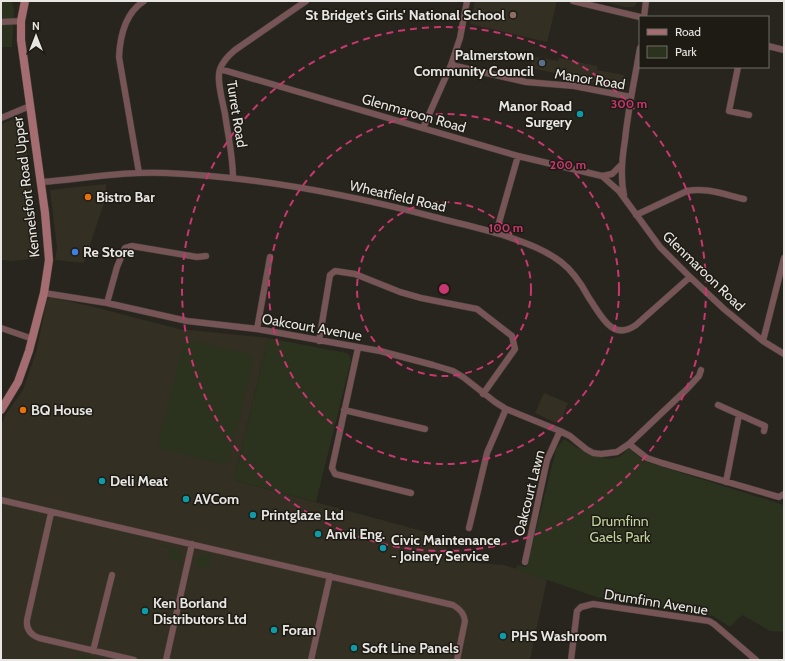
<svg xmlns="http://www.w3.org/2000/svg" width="785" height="661" font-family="Cabin,sans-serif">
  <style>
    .built { fill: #332f23 }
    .green { fill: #2b321d }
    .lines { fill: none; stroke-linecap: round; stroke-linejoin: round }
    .street-casing { stroke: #424039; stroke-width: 7 }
    .secondary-casing { stroke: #424039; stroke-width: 9 }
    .street { stroke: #775456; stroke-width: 6 }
    .secondary { stroke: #a56d71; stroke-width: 8 }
    .ring { fill: none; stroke: #c8376f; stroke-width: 2; stroke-dasharray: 7 5 }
    .education-dot { fill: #8d6e63; stroke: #1e1b15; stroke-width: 1.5 }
    .service-dot { fill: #5c6f8a; stroke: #1e1b15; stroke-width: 1.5 }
    .culture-dot { fill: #0f9aa8; stroke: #1e1b15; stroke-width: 1.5 }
    .food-dot { fill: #e8710a; stroke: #1e1b15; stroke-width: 1.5 }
    .shop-dot { fill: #3f7fe0; stroke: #1e1b15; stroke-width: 1.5 }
    .labels { text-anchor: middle; stroke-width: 3; stroke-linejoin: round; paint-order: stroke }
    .poi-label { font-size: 14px; font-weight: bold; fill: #e8e6e2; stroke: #1e1b15; text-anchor: start }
    .street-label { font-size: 14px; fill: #e8e6e2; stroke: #1e1b15 }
    .park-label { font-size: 14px; fill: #c0d39d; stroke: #1e1b15 }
    .centre { fill: #c8376f; stroke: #1e1b15; stroke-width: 2 }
    .ring-label { font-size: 12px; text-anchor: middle; font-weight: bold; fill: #c8376f; stroke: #1e1b15; stroke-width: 3; stroke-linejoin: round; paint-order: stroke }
  </style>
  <rect width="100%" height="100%" fill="#27251e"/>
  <!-- built -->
  <path class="built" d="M475,1H557L547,42L470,24Z
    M600,1H637L636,5L633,7H626Z
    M533,56L558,61L559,58L597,66V70L624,75L626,80L624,87L617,88L590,82V81L531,68Z
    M19,117L22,118L23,122L39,242L40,258L13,261L1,260V124Z
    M106,184V197L84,263L55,260L57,248L50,190Z
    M50,297L94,307L179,329L268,338L234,480L426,532L450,551L463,559L476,563L504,565L547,579L530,660H1V425L6,414L23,390L36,352L47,300Z
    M544,393L568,403L561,421L556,423L535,413Z"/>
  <!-- green -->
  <path class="green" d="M1,1H12L14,11L12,47H1Z
    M268,338L347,353L350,356L351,361L316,502L234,480Z
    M189,340L249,354L253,358L252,366L229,460L224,463L221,464L163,449L158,443L183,346L184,343Z
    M564,439C579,449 599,463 619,457C622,455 626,451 628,448L644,461L784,505V632L770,631L742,615L730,627L713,616L596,597L516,569L517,565L525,567L527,566L556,449Z
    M159,545C178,549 185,546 180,568H179L180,562L168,559L170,549L159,546Z
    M204,554L211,555L208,568L195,565L197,558Z
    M76,655L103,660H75Z"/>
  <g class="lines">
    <defs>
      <path id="street" d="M573,1L640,17
        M644,17L646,1
        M1,22L21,21
        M768,46L784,50
        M451,65L526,82L574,86L631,97
        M738,67L729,111L749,115
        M220,69L518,156L602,176L619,191L660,247L690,277L724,309L763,341L784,354
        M1,118L30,106
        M423,128L451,65L460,38L467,1
        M139,173L119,57C120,36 125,13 144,1
        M602,176L612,174L622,164
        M233,178C233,157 228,135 225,114C223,103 216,79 220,69C223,61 229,55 235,50L306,1
        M41,182C82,179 124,171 166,173C257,177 347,194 434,217C457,223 480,228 503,235C523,242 544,249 561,262C573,271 582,285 589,298C601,315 612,342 636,325L690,277
        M624,195C620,177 622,158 625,140C628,109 635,78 640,48
        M636,215L687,191C706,187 726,195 744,199
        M496,233L518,156
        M44,293L107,303L187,321L257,329L380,351L433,365L453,371L463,377L495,402L506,409L560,431L570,436L586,449L593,453L601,454L617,452L629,444L687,389L699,376L701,370
        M107,303L117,267L125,248L132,246L197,257L206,256
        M1,328L33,339
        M257,329L270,257
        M319,341L330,275L335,271L355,274L400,292L421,298L477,309L512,336L515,349L483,394
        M763,341L784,258
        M358,348L332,468L335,474L411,493
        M718,405L765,426L764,431
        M344,410L425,429
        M629,444L647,458L662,463L779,497L784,494
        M726,482L739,415
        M1,500L453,605C460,609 464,613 465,621L457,660
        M51,513L27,620C26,629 31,635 39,638L134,660
        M469,528L487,453L506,409
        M525,562L547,460L560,431
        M93,651L112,575
        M166,660L192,544
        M311,660L330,576
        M571,660L577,611L581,607L593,604L709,621L714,624L756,660"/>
      <path id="secondary" d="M1,410L18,382L29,351L44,293L49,260L45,213L21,40V21L25,1"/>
    </defs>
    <!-- street casing -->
    <use href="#street" class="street-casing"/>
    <!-- secondary casing -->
    <use href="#secondary" class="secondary-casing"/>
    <!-- street -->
    <use href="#street" class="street"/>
    <!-- secondary -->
    <use href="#secondary" class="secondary"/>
  </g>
  <!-- distance rings -->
  <g class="ring">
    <circle cx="444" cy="289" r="87"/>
    <circle cx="444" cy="289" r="175"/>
    <circle cx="444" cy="289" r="262"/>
  </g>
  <!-- markers -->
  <circle class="education-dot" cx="513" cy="15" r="4"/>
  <circle class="service-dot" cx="542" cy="63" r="4"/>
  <g class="culture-dot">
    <circle cx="580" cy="114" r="4"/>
    <circle cx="102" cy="481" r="4"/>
    <circle cx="186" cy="499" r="4"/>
    <circle cx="253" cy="515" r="4"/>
    <circle cx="318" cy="534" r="4"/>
    <circle cx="383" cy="548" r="4"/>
    <circle cx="145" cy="611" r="4"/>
    <circle cx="274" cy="630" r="4"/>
    <circle cx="503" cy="636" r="4"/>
    <circle cx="354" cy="648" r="4"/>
  </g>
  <g class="food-dot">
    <circle cx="88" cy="197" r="4"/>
    <circle cx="23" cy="410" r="4"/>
  </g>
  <circle class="shop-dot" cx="75" cy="252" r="4"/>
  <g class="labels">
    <!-- poi labels -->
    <g class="poi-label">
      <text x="505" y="20" text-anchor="end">St Bridget's Girls' National School</text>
      <text x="534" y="60" text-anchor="end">Palmerstown<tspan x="534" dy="16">Community Council</tspan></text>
      <text x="572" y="111" text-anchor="end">Manor Road<tspan x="572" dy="16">Surgery</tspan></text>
      <text x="96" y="202">Bistro Bar</text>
      <text x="83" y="257">Re Store</text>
      <text x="31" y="415">BQ House</text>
      <text x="110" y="486">Deli Meat</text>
      <text x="194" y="504">AVCom</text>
      <text x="261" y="520">Printglaze Ltd</text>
      <text x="326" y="539">Anvil Eng.</text>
      <text x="391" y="545">Civic Maintenance<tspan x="391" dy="16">- Joinery Service</tspan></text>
      <text x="153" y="608">Ken Borland<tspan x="153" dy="16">Distributors Ltd</tspan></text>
      <text x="282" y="635">Foran</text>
      <text x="511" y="641">PHS Washroom</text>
      <text x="362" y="653">Soft Line Panels</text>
    </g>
    <!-- street labels -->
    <g class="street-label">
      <text transform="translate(590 79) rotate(9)" y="5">Manor Road</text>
      <text transform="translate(414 113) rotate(16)" y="5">Glenmaroon Road</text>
      <text transform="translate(237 114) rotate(81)" y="5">Turret Road</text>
      <text transform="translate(26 187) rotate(-97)" y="5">Kennelsfort Road Upper</text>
      <text transform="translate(398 196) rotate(13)" y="5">Wheatfield Road</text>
      <text transform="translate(704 271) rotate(44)" y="5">Glenmaroon Road</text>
      <text transform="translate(312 327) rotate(10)" y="5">Oakcourt Avenue</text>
      <text transform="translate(529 493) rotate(-76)" y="5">Oakcourt Lawn</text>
      <text transform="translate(656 602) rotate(9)" y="5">Drumfinn Avenue</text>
    </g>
    <!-- park labels -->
    <g class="park-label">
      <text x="620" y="526">Drumfinn<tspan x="620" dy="16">Gaels Park</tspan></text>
    </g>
  </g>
  <circle cx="444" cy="289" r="6" class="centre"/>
  <g class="ring-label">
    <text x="629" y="108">300 m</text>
    <text x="568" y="169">200 m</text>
    <text x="506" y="232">100 m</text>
  </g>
  <!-- border -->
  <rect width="785" height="661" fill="none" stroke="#e8e6e2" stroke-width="4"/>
  <!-- legend -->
  <rect x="639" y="16" width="130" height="52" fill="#1e1b15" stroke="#6f6c67"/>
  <rect x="647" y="29" width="20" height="6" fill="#a56d71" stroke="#6f6c67"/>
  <text x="675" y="36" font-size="12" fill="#e8e6e2">Road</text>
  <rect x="647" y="46" width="20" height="12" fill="#2b321d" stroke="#6f6c67"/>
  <text x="675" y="56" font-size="12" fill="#e8e6e2">Park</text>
  <!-- north arrow -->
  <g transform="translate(36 36)" stroke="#1e1b15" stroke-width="3" paint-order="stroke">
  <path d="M0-3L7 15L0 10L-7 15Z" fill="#e8e6e2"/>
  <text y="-6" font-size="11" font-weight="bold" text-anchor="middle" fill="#e8e6e2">N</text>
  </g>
</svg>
